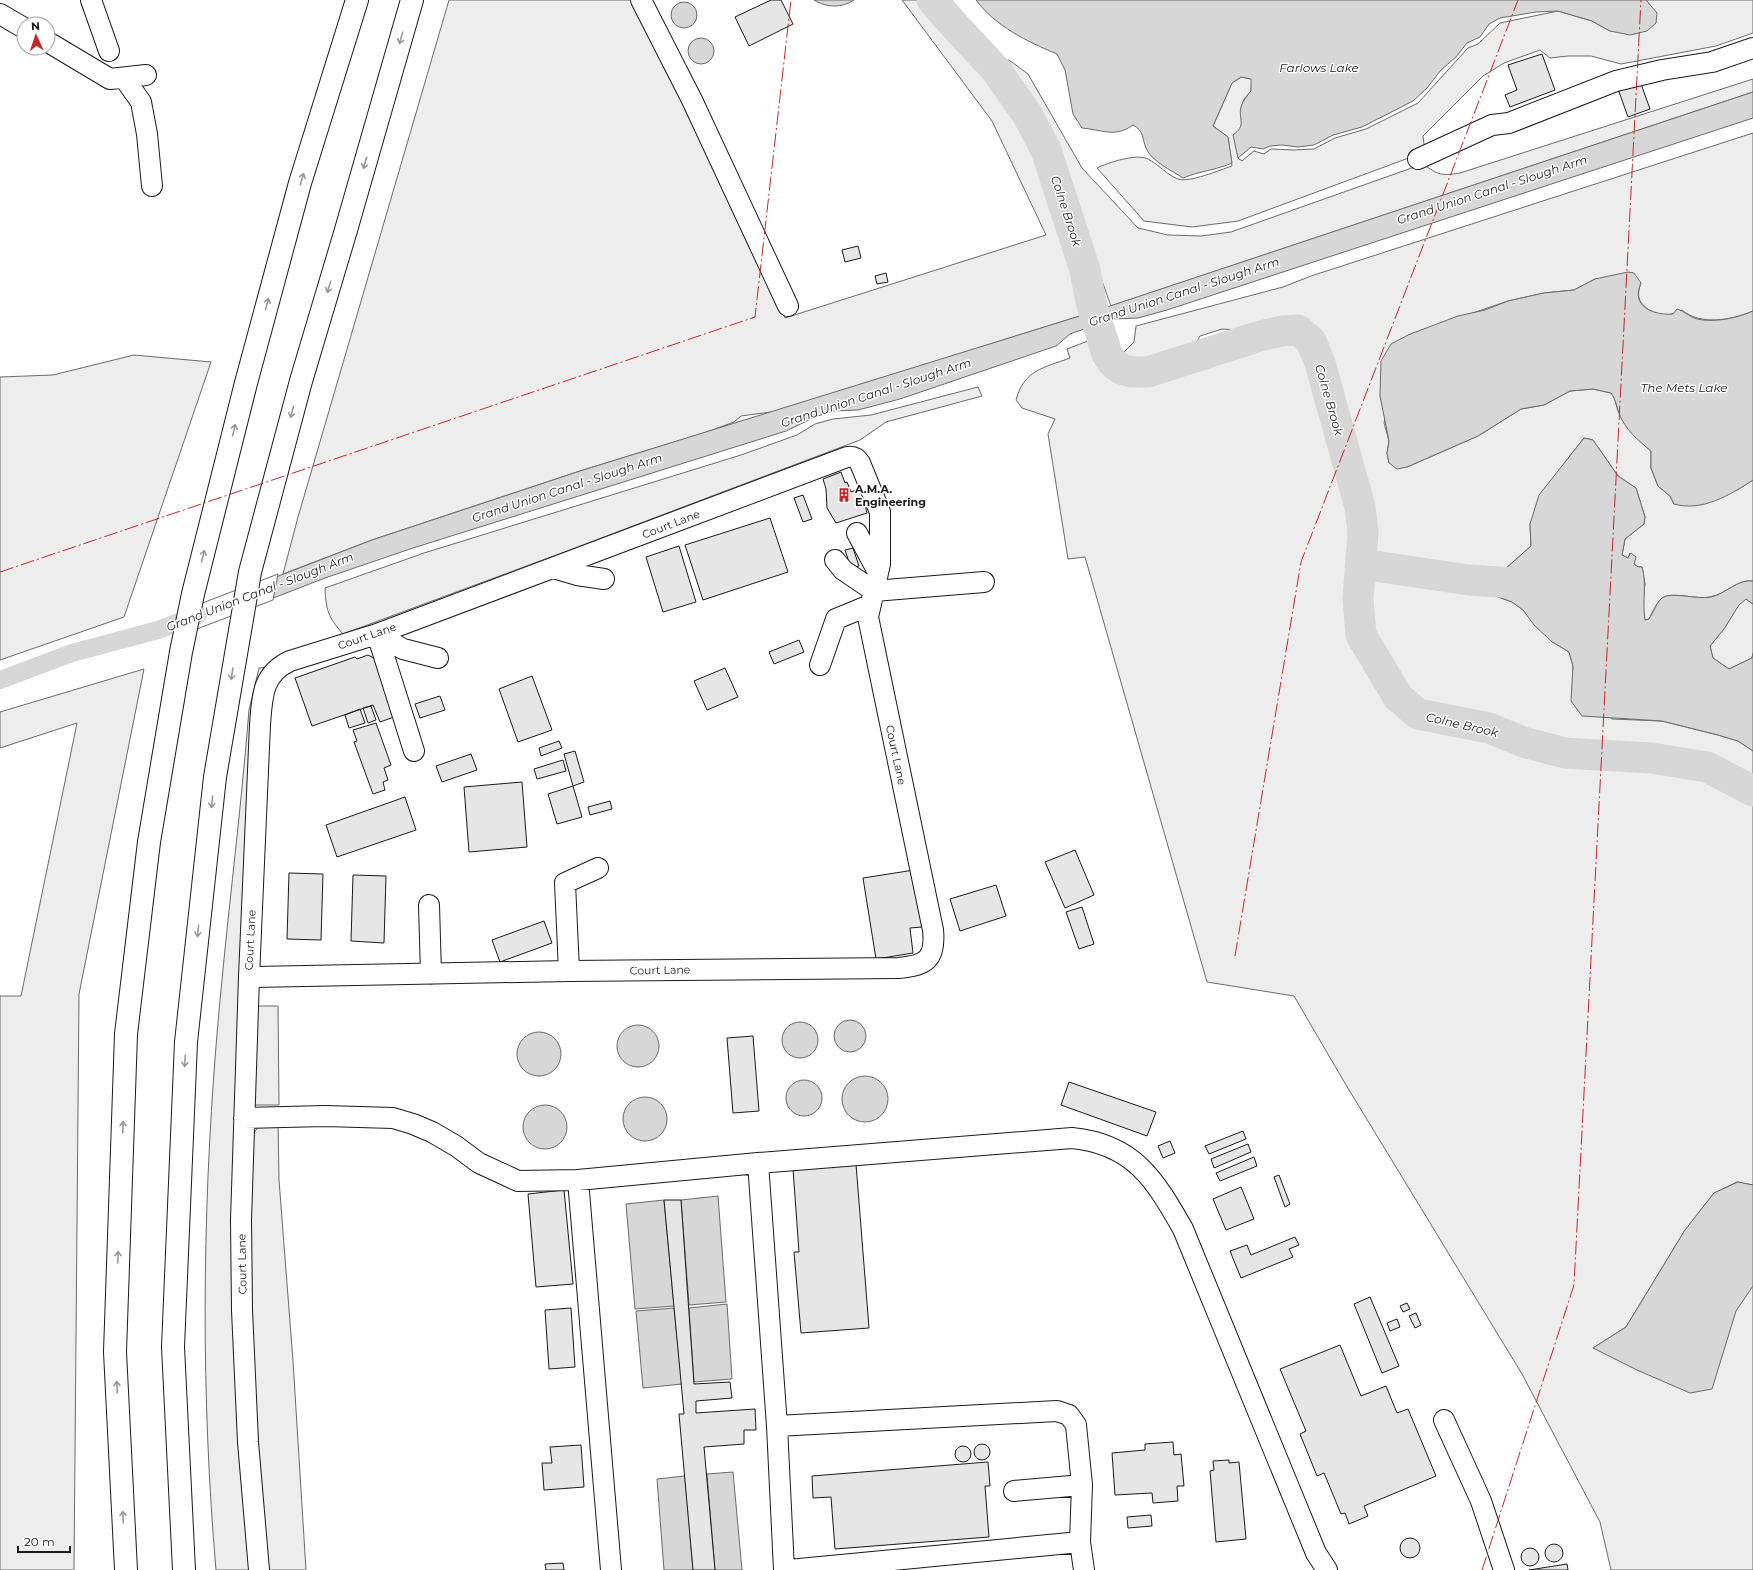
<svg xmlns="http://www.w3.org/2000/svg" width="1753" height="1570" font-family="Montserrat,sans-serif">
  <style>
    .green { fill: #ededed; stroke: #6a6a6a }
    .water { fill: #d7d7d7; stroke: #6a6a6a }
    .pier { fill: #fff; stroke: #6a6a6a }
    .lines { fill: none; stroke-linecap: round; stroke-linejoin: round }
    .canal { stroke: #d7d7d7; stroke-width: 18 }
    .river { stroke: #d7d7d7; stroke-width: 31 }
    .building { fill: #e6e6e6; stroke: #1a1a1a }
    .minor-casing { stroke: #1a1a1a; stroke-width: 22 }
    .highway-casing { stroke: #1a1a1a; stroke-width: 24 }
    .minor { stroke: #fff; stroke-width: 20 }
    .highway { stroke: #fff; stroke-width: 22 }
    .power { stroke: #c62828; stroke-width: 1; stroke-dasharray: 14 3 2 3; stroke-linecap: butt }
    .oneway { stroke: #989898 }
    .labels { text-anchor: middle; stroke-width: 3; stroke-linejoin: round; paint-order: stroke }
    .poi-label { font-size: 11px; font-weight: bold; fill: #1a1a1a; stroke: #fff; text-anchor: start }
    .street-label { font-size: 11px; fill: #1a1a1a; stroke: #fff }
    .water-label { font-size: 12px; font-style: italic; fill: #1a1a1a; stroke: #fff }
  </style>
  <rect width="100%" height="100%" fill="#fff"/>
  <!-- green -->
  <path class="green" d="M449,0H632L753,248L785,318L1046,235L992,121L902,0H929C962,38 1000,72 1026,116C1062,176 1072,248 1083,315L778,411L741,416L734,422L704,433L580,471L372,540L283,574L298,517Z
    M1646,0H1753V33L1716,46L1621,64L1591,56H1568L1550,58L1540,50L1504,63L1483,76L1423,136L1425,152L1238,221L1192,227L1144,221L1097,168C1107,163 1137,153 1148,159C1158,164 1167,175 1178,179C1189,183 1220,170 1232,166L1228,137L1213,126L1232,83L1241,77L1252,79L1251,91L1244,99L1241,108L1242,122L1238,158L1242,161L1254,151L1264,154L1271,149L1293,150L1314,149L1335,138L1366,129L1418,103L1468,48L1478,44L1500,23L1558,11L1592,21L1610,31L1650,5Z
    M1009,60L1028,74L1082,168L1138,228L1168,235L1201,236L1231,232L1423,164C1438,175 1442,176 1460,173L1753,79V92L1111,306L1077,212L1052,154L1028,107L1005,75L1001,65L1005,61Z
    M1753,133V311C1732,320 1701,326 1682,310C1676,313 1671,315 1664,315C1656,315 1641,307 1639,298C1638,293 1639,288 1641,283L1595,279L1574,290L1544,293L1508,301L1408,335L1384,423L1389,441L1387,453L1389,463L1407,467L1478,436L1521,409L1544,405L1570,391L1593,389L1611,393C1617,401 1615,405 1619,413C1625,428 1639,441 1651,451V468L1658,486L1670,496L1674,504L1737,490L1753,480V581C1737,579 1726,594 1710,597C1697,600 1671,591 1662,598C1657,602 1652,613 1649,619L1644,620L1643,601L1645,584L1642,567H1638L1634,564L1630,553L1628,558L1622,555L1625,539L1644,524L1645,517L1636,488L1618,476L1593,440L1584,438L1565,462L1530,524L1531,546L1504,570L1484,571L1472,575L1364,561L1367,533L1361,496L1326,371L1314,336L1297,326H1274L1254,331L1222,329L1200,336L1193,349L1158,365L1139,367L1120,361L1121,355L1134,342L1136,326L1283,287L1311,276Z
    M1297,333L1309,344L1357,506L1360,532L1355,596L1358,634L1396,698L1416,717L1491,732L1521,745L1566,757L1652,762L1707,772L1753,793V1185L1737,1182L1714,1193L1685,1230L1626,1327L1593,1348L1724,1327L1753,1280V1570H1611L1600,1522L1522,1374L1346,1085L1294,996L1207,982L1085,557L1068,559L1048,434L1055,419L1022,408L1016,400C1024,370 1043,368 1070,358L1067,349L1093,339L1105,368L1126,377L1158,374L1228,348L1283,334Z
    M134,355L211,362L124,617L0,660V377L53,375Z
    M978,387L982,396L886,422L860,440L567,551L343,634C328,617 326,610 325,588L424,553L741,455L797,435L815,424L833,419L871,415Z
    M1364,569L1476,586L1485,592L1512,602L1523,610L1551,641L1569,652L1573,666V683L1612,719L1662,721L1718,735L1738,741L1753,751V787L1707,763L1653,756L1599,753L1567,750L1526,740L1490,725L1419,711L1400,694L1364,634L1360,598Z
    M1746,599L1753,604V653L1752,658L1729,669L1713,658L1710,646L1724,629L1739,604Z
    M272,667L239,1004L257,1570H216C201,1396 202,1220 216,1046C225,934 240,823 249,710L259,668Z
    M144,669L79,994L74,1570H0V996H21L77,723L0,748V712Z
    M256,1006H278L279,1105H253Z
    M278,1121L279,1180L293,1361L306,1570H269L262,1503L252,1339L251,1173L253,1134L259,1126Z"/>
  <!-- water -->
  <path class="water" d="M814,0H854C842,8 827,8 814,0Z
    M976,0H1646L1657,13L1656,23L1647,31L1630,35L1610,31L1592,21L1558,11L1536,12L1500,18L1489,24L1480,37L1467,43L1456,57L1441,70L1427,88L1413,101L1362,127L1333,135L1314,145L1298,147L1282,145L1270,146L1263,149L1251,147L1238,158L1233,135C1247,125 1238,120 1241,107C1243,100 1247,96 1251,91V79L1241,77L1232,83L1213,126L1228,137L1232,163C1216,170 1200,171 1183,178C1171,170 1152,162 1146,148C1142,139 1144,130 1133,125C1115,138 1103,130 1082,128L1073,114L1065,70L1057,54C1028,42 995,26 976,0Z
    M671 15a13 13 0 1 1 26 0a13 13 0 1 1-26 0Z
    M688 51a13 13 0 1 1 26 0a13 13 0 1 1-26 0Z
    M1753,92V118L1167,310L1138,318L1113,319L1070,334L1056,346L900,399L858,410L833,411L815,417L786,431L413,548L325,578L188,631L193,609L372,540L580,471L1083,315Z
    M1628,272L1634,273L1641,283C1639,288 1637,294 1639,299C1643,312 1662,315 1673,314L1677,309C1685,311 1689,317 1697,319C1715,323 1737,318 1753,311V480C1730,495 1702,512 1674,504L1670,496L1658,486L1651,468V451C1638,440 1625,430 1619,413C1616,405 1616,400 1611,393L1593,389L1570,391L1544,405L1521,409L1478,436L1407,467L1397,469L1389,463L1387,453L1389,441L1380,396L1381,361L1391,344L1408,335L1458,316L1485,310L1508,301L1544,293L1574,290L1595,279Z
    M1584,438L1593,440L1618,476L1636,488L1645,517L1644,524L1625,539L1622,555L1628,558L1631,553L1636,557L1634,564L1638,567H1642C1647,584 1642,602 1645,620L1649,619C1653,613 1657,602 1662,598C1671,591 1697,600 1711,597C1726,594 1737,579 1753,581V604L1746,599L1739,605L1724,629L1710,646L1713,658L1729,669L1752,658L1753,653V751L1738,741L1718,735L1662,721L1582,716L1571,701L1573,666L1569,652L1551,641L1534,625L1523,610L1512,602L1485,592L1476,586L1472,575L1483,571L1504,570L1531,546L1530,524L1539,495Z
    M834 1036a16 16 0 1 1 32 0a16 16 0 1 1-32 0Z
    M782 1040a18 18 0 1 1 36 0a18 18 0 1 1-36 0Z
    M617 1046a21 21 0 1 1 42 0a21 21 0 1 1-42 0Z
    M517 1054a22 22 0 1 1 44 0a22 22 0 1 1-44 0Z
    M842 1099a23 23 0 1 1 46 0a23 23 0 1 1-46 0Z
    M786 1098a18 18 0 1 1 36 0a18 18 0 1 1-36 0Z
    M623 1119a22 22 0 1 1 44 0a22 22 0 1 1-44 0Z
    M523 1127a22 22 0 1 1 44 0a22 22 0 1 1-44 0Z
    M1738,1182L1753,1185V1286L1736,1311L1712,1389L1690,1393L1637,1370L1593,1348L1626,1327L1685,1230L1714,1193Z
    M718,1196L726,1302L689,1305L681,1200Z
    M664,1200L674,1306L635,1309L626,1204Z
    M727,1304L732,1379L694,1382L689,1308Z
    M674,1308L682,1384L643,1388L636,1311Z
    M733,1472L742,1570H715L707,1474Z
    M685,1476L693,1570H664L657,1479Z"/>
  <!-- pier -->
  <path class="pier" d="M278,574L273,600L189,632L192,607Z"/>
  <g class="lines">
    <!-- canal -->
    <path class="canal" d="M0,680L72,653L158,630L198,615"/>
    <!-- river -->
    <path class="river" d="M932,0L955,26L996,70L1027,114L1046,150L1085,270L1091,302L1107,354L1113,363L1121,369L1132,372H1148L1260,336L1282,331L1298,330L1311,341L1320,363L1360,507L1363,532L1358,599L1361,635L1398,697L1418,714L1489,728L1523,742L1565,753L1651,758L1707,767L1753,791
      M1361,564L1469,580L1515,583"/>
  </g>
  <!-- building -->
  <path class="building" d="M771,0H781L793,24L749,46L735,17Z
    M1542,54L1555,90L1510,107L1505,95L1517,90L1508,65Z
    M1640,81L1650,109L1628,117L1618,89Z
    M858,246L861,258L845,262L842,250Z
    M886,273L888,282L877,284L875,276Z
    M841,472L845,483L847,482L851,492L861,488L867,513L836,523L827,508L826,489L823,479Z
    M803,495L812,519L803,522L794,498Z
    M770,518L788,572L703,600L685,545Z
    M679,546L696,602L663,612L646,557Z
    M853,548L859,566L851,568L845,550Z
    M799,640L804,652L774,664L769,652Z
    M368,655L374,658L394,717L380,722L373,705L312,726L295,678L355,657L357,659Z
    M725,668L738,697L707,710L694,681Z
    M532,676L552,730L518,742L499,689Z
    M440,696L445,710L420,718L415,704Z
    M371,706L376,720L368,723L363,708Z
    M360,709L365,723L349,728L345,715Z
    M376,723L391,765L384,768L388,780L383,782L385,790L373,794L354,742L357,741L353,730Z
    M559,741L562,748L541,756L539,748Z
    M575,751L584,782L573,786L564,754Z
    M471,754L477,770L442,782L436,766Z
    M563,760L566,771L537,779L534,769Z
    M522,782L527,847L469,852L464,787Z
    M573,786L582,817L557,824L548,794Z
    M405,797L416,830L337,857L326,825Z
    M610,801L612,809L590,815L588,807Z
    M1075,850L1094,895L1065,908L1045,862Z
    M914,870L922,927L910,928L913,953L876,959L863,878Z
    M289,873L323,874L321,940L287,939Z
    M353,875L386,876L384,943L351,941Z
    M996,885L1006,916L960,931L950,899Z
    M1082,907L1094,944L1079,949L1066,912Z
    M544,921L552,943L500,962L492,940Z
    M753,1036L759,1111L733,1113L727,1038Z
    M1069,1082L1156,1112L1147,1136L1061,1105Z
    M1243,1131L1246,1139L1209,1154L1205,1146Z
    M1170,1141L1175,1153L1163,1158L1158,1146Z
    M1248,1144L1251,1152L1214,1168L1211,1159Z
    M1254,1157L1257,1166L1220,1181L1216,1173Z
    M856,1164L869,1328L801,1333L794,1252H799L793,1169Z
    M1279,1175L1290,1204L1285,1207L1274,1177Z
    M1241,1187L1254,1219L1226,1230L1213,1199Z
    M564,1190L573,1284L536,1287L528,1194Z
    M664,1200H681L694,1384L730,1382L732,1398L696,1401V1413L755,1409L756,1430H744V1444L704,1447L715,1570H693L679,1414H684Z
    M1295,1237L1299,1245L1289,1249L1293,1257L1241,1278L1230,1251L1247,1245L1251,1255Z
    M1370,1297L1399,1366L1382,1373L1354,1304Z
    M1407,1303L1410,1309L1403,1312L1400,1306Z
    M571,1308L575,1367L549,1369L545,1310Z
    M1416,1313L1421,1325L1415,1328L1409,1316Z
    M1397,1319L1400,1327L1390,1331L1387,1323Z
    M1340,1345L1361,1396L1386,1386L1397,1413L1408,1409L1436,1476L1364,1506L1368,1516L1349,1524L1345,1513L1341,1514L1324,1473L1317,1476L1300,1434L1306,1431L1280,1369Z
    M1173,1442L1174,1455L1181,1454L1184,1486H1177L1178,1501L1153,1503L1152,1493L1115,1495L1112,1453L1145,1450V1444Z
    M974 1452a8 8 0 1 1 16 0a8 8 0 1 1-16 0Z
    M581,1445L584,1487L544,1490L542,1463H552L550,1447Z
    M955 1454a8 8 0 1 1 16 0a8 8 0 1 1-16 0Z
    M1229,1460V1463L1239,1462L1246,1539L1216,1542L1210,1471L1214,1470L1213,1461Z
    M988,1462L990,1486H985L989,1537L835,1549L831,1497L813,1498L812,1476Z
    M1151,1515L1152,1526L1128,1528L1127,1517Z
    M1400 1548a10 10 0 1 1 20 0a10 10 0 1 1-20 0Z
    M1545 1553a9 9 0 1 1 18 0a9 9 0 1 1-18 0Z
    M1521 1557a9 9 0 1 1 18 0a9 9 0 1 1-18 0Z
    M563,1563L564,1570H546L545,1564Z
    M1567,1564L1568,1570H1529Z"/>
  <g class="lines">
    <defs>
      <path id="minor" d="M91,0L109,51
        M641,0L692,100L788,306
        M0,14L24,28
        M48,42L110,79L146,75
        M124,78L141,102L147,134L152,186
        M1418,159L1492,125L1509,123L1616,81L1662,70L1712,62L1753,48
        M857,533L878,572
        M835,560L843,570L874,591L984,582
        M553,568L577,575L604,579
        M377,634L414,751
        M377,634L403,649L438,658
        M820,665L836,619L870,605
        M429,905L431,974
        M569,971L565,883L598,868
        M249,977L569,971L898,968C926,966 936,959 933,930L868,617L880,564V512L860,463C857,458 853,456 847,457L377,634L290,661C262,674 262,697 260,725L249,977L241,1220L242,1310L248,1442L259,1570
        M244,1118L325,1116L393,1118L413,1124L432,1132L456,1146L479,1163L518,1181L578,1180
        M758,1163L777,1426L784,1570
        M1444,1420L1481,1501L1504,1570
        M777,1426L1057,1411L1069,1415L1076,1425L1082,1485L1080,1542L1084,1570
        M1014,1491L1082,1485
        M611,1570L578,1180L758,1163L1072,1138C1134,1144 1155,1180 1183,1229L1316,1553L1327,1570
        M789,1570L1080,1542"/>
      <path id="highway" d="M126,1570L115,1352L126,1034L149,842L181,652L193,594L246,383L300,183L357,0
        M184,1570L173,1347L186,1042L215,777L250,572L301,381L346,230L412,0"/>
    </defs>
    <!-- minor casing -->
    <use href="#minor" class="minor-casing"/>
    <!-- highway casing -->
    <use href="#highway" class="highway-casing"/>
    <!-- minor -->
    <use href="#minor" class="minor"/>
    <!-- highway -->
    <use href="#highway" class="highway"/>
    <!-- power -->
    <path class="power" d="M0,572L755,317L791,0
      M1235,956L1301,562L1518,0
      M1482,1570L1574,1285L1641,0"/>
  </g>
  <!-- one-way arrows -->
  <defs><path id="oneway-shaft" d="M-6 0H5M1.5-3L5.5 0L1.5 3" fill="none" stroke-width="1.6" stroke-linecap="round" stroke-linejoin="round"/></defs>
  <g class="oneway">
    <use href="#oneway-shaft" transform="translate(401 38) rotate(106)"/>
    <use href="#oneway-shaft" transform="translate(365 163) rotate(106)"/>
    <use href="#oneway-shaft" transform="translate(302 179) rotate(-73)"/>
    <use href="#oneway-shaft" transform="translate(329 287) rotate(107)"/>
    <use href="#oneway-shaft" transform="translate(267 304) rotate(-75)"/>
    <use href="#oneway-shaft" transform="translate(292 412) rotate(105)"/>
    <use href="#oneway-shaft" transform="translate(234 430) rotate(-76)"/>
    <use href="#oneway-shaft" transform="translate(203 556) rotate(-76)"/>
    <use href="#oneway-shaft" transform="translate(232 674) rotate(99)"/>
    <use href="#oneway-shaft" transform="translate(212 802) rotate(96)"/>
    <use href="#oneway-shaft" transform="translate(198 931) rotate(96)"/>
    <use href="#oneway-shaft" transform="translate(185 1061) rotate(93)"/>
    <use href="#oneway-shaft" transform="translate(123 1127) rotate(-88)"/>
    <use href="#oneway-shaft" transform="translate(118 1257) rotate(-88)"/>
    <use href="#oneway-shaft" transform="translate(117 1387) rotate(-93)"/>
    <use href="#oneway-shaft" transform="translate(123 1517) rotate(-93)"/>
  </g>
  <!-- icons -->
  <defs>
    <symbol id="building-bare" viewBox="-9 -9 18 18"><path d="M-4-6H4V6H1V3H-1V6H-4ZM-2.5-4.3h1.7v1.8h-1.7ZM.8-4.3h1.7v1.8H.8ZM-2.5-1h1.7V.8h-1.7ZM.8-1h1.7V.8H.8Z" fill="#c62828" stroke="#fff" stroke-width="2.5" paint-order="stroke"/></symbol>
  </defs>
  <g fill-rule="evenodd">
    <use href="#building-bare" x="834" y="485" width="20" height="20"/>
  </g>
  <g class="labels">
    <!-- poi labels -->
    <g class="poi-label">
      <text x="855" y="493">A.M.A.<tspan x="855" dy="13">Engineering</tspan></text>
    </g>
    <!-- street labels -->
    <g class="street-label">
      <text transform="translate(671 524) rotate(-21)" y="4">Court Lane</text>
      <text transform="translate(367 636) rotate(-19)" y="4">Court Lane</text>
      <text transform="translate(896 755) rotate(78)" y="4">Court Lane</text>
      <text transform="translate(250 940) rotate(-87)" y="4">Court Lane</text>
      <text transform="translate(660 970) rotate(-1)" y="4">Court Lane</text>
      <text transform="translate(242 1264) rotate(-91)" y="4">Court Lane</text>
    </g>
    <!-- water labels -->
    <g class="water-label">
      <text x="1319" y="72">Farlows Lake</text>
      <text transform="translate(1492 190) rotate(-18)" y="4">Grand Union Canal - Slough Arm</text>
      <text transform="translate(1066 211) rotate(72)" y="4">Colne Brook</text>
      <text transform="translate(1184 292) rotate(-18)" y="4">Grand Union Canal - Slough Arm</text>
      <text x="1684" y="392">The Mets Lake</text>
      <text transform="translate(876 393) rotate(-18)" y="4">Grand Union Canal - Slough Arm</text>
      <text transform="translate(1329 400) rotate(74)" y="4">Colne Brook</text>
      <text transform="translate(567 488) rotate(-18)" y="4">Grand Union Canal - Slough Arm</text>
      <text transform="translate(260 592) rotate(-21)" y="4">Grand Union Canal - Slough Arm</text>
      <text transform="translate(1462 725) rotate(13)" y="4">Colne Brook</text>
    </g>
  </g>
  <!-- north arrow -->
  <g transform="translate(36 36) rotate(357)"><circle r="19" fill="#ffffff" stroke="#a3a3a3"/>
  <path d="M0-3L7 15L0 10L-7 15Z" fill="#c62828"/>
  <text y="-6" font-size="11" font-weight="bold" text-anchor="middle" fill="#1a1a1a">N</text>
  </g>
  <!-- scale -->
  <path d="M18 1546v6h52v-6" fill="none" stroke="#1a1a1a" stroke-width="2"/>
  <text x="24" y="1546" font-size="12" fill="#1a1a1a" stroke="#ffffff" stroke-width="3" paint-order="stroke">20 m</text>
</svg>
